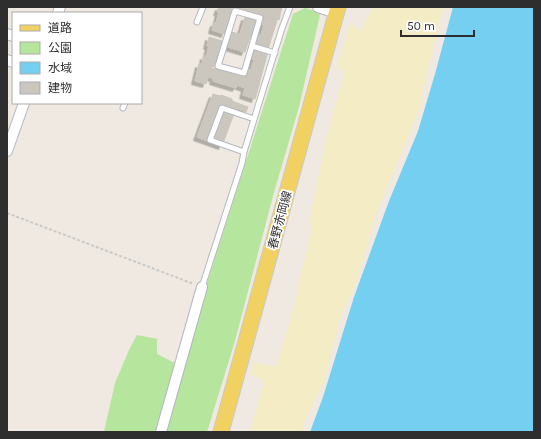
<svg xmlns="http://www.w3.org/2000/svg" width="541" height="439" font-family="Karla,'Noto Sans JP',sans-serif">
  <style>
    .green { fill: #b6e59e }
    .sand { fill: #f3ecc5 }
    .water { fill: #75cff0 }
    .building { fill: #cbc7bf; stroke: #cbc5ba; filter: url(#shadow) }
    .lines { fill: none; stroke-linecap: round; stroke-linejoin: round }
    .lane-casing { stroke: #b4b7c1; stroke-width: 7 }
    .street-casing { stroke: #b4b7c1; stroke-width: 12 }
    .primary-casing { stroke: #c9c9c9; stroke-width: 17 }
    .path { stroke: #c9c9c9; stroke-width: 2; stroke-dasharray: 3 2; stroke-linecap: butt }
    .lane { stroke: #fff; stroke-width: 5 }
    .street { stroke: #fff; stroke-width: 10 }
    .primary { stroke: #f2d163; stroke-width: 15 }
    .labels { text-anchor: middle; stroke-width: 3.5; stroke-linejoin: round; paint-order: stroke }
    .street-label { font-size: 12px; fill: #2e2e2e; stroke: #fff }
  </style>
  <defs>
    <filter id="shadow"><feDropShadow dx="-3.5" dy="3.5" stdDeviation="0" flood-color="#0004"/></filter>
  </defs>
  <rect width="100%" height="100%" fill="#efe9e1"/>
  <!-- green -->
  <path class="green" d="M305,8L315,11L320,15L299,107L273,196L235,341L207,432H104L115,383L129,350L137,335L157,339V354L179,365L211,271L293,14Z"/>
  <!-- sand -->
  <path class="sand" d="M373,7H444L432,52L419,110L402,152L377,212L355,286L342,313L324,381L304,423L302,432H250L264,381L251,374L254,362L276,367L295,304L299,281L311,232L310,217L325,143L345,71L337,67L350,23L360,31Z"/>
  <!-- water -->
  <path class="water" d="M453,7H534V432H310L323,397L354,297L389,201L418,131L435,74Z"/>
  <!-- building -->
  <path class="building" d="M219,7H232L225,34L212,30L214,23H216L219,12H217Z
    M235,7H260L258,14Z
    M261,7H269L266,17L259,14Z
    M270,7H282L279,20L267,17Z
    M245,17L256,20L252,37L240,34Z
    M265,17L277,20L269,46L257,43L259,35L261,36L264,25H262Z
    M232,32L250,37L245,52L228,47Z
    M209,37L222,41L214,67L202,64L204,56L206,57L209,46H207Z
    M257,43L269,46L267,55L255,51Z
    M255,51L267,55L260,81L247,77L249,70H251L254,60L252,59Z
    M199,64L211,67L206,84L195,81Z
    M211,68L216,69L213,78L209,77Z
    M216,69L240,76L236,88L213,81Z
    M240,76L248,78L245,88L237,85Z
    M248,78L260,82L255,99L243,95Z
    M213,94L220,96L221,95L232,99V101L248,107L246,112L236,108L222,146L197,137Z"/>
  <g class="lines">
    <defs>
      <path id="lane" d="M235,11L260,18L244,73L218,66Z
        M197,22L203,7
        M252,46L275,53
        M123,108L125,103
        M244,152L210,140L222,108L254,119
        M202,287L242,163L244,152L282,28L290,7"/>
      <path id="street" d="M318,7L336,13
        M58,13L60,7
        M7,34L13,36
        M7,60L13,62
        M7,151L24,103
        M161,432L202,287"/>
      <path id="primary" d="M221,432L338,7"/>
    </defs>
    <!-- lane casing -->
    <use href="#lane" class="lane-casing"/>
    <!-- street casing -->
    <use href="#street" class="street-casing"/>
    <!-- primary casing -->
    <use href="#primary" class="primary-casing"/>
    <!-- path -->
    <path class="path" d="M7,213L194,284"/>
    <!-- lane -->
    <use href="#lane" class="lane"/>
    <!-- street -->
    <use href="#street" class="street"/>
    <!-- primary -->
    <use href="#primary" class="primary"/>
  </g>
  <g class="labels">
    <!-- street labels -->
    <g class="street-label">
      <text transform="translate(280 220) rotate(-75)" y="4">春野赤岡線</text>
    </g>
  </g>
  <!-- border -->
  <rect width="541" height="439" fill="none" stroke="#2e2e2e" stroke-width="16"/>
  <!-- legend -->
  <rect x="12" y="12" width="130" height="92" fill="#ffffff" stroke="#ababab"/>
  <rect x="20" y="25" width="20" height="6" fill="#f2d163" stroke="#ababab"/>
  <text x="48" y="32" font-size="12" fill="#2e2e2e">道路</text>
  <rect x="20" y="42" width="20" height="12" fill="#b6e59e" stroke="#ababab"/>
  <text x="48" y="52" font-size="12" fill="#2e2e2e">公園</text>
  <rect x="20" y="62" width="20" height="12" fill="#75cff0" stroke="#ababab"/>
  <text x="48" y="72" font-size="12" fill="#2e2e2e">水域</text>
  <rect x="20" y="82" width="20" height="12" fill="#cbc7bf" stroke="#ababab"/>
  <text x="48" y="92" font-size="12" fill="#2e2e2e">建物</text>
  <!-- scale -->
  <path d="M401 30v6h73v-6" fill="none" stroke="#2e2e2e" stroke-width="2"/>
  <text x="407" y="30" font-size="12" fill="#2e2e2e" stroke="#ffffff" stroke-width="3" paint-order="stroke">50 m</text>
</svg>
